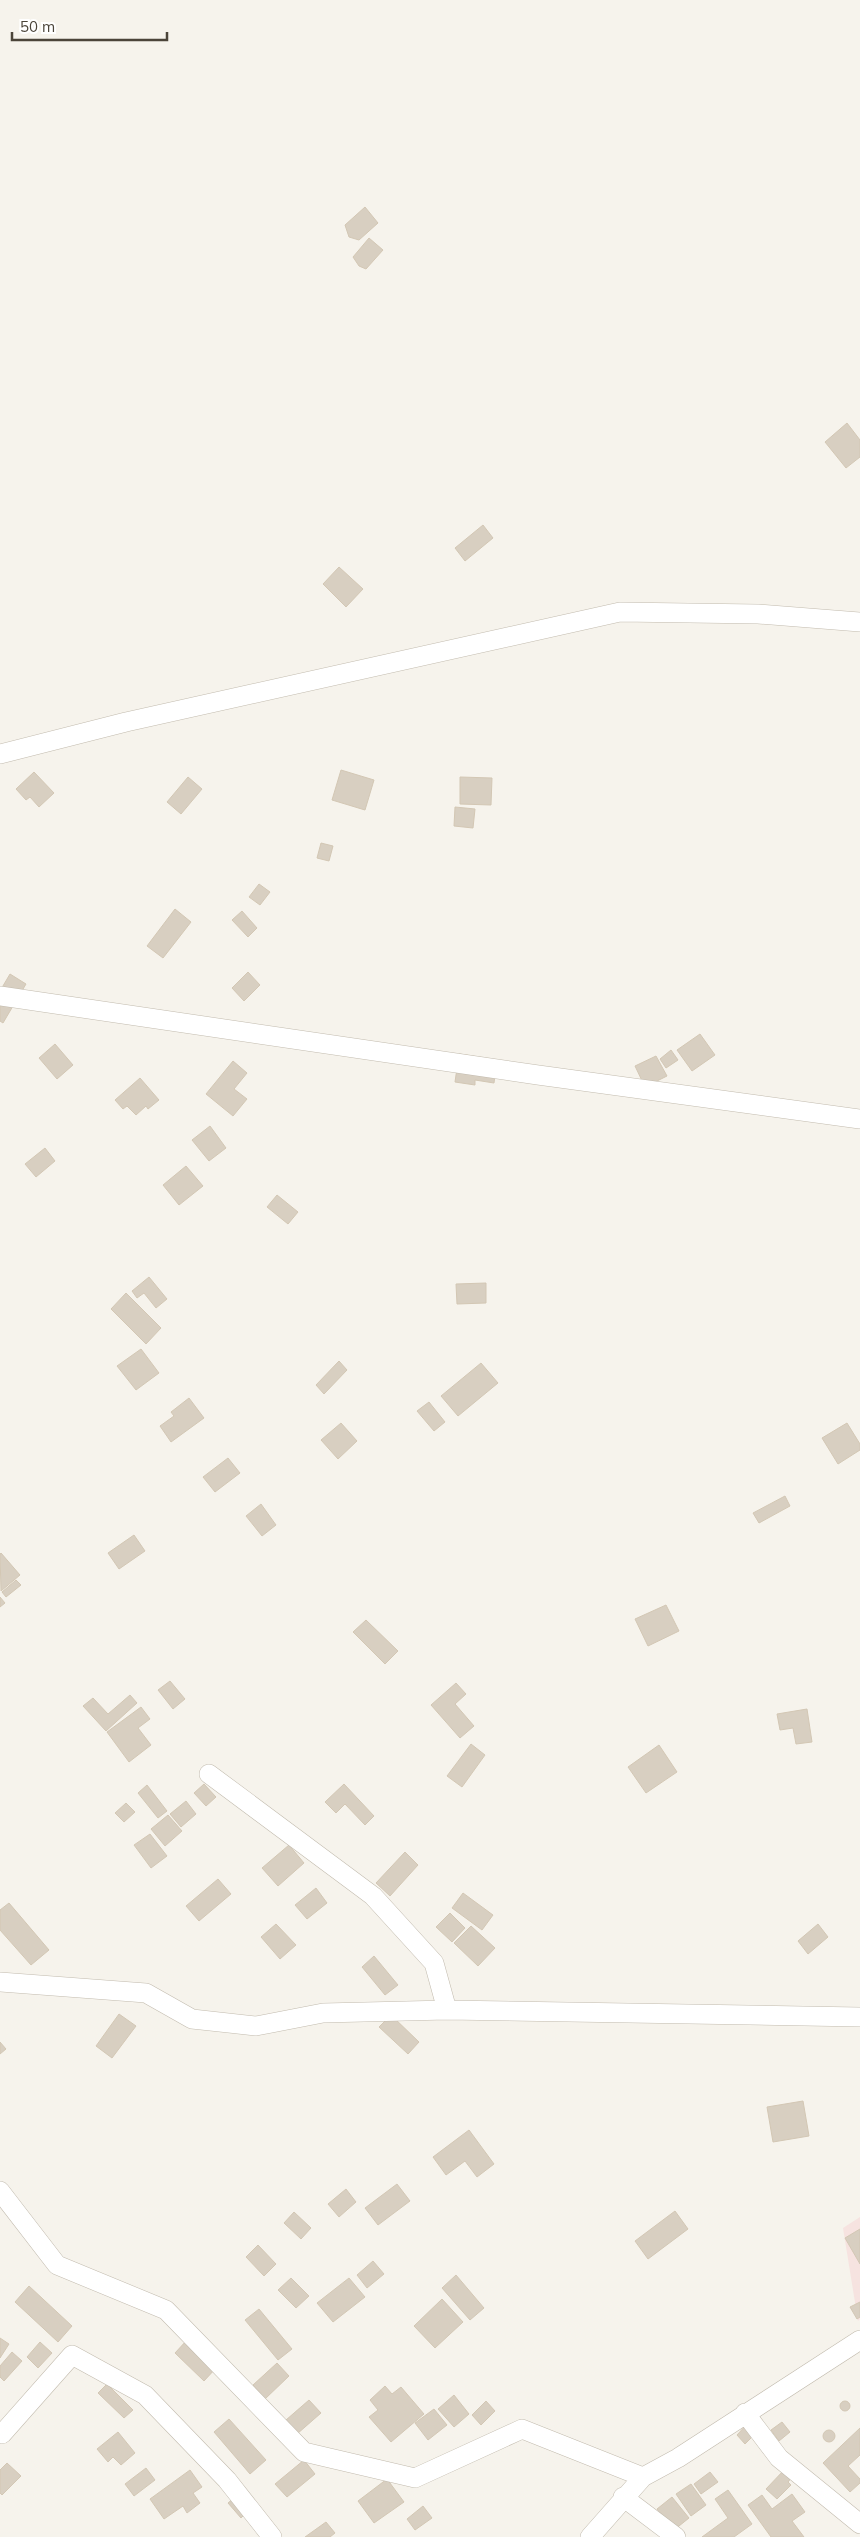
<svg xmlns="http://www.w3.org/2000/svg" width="860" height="2537" font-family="Mulish,sans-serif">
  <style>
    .medical { fill: #f6e3e0 }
    .building { fill: #d8cfc1; stroke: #d3c7b4 }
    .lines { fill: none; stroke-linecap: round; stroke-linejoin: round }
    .minor-casing { stroke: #c2bbae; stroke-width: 20 }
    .minor { stroke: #fff; stroke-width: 19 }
  </style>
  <rect width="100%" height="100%" fill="#f6f3ec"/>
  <!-- medical -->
  <path class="medical" d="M860,2217V2319L858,2321L843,2228Z"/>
  <!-- building -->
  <path class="building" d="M365,207L378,223L359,240L349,237L345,225Z
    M369,238L383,250L366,269L359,266L353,257Z
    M847,423L860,440V457L846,468L825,442Z
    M483,525L493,538L465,561L455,548Z
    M339,567L363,589L346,607L323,584Z
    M341,770L374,780L365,810L332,800Z
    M34,772L54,793L39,807L30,797L26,800L16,789Z
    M188,777L202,789L181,814L167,802Z
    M460,777L492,778L491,805L460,804Z
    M455,807L475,809L473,828L454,826Z
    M321,843L333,846L329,861L317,858Z
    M259,884L270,892L260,905L249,897Z
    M175,909L191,922L163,958L147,946Z
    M242,911L257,928L248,937L232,920Z
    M248,972L260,985L244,1001L232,988Z
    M10,974L26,984L3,1023L0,1021V991Z
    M700,1034L715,1055L692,1071L677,1050Z
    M55,1044L73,1065L57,1079L39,1058Z
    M671,1050L678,1060L666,1068L660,1059Z
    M459,1054L497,1060L494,1083L475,1080V1085L455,1082Z
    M656,1056L667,1076L645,1087L635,1066Z
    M233,1061L247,1073L234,1089L247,1099L233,1116L206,1094Z
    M140,1078L159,1100L148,1109L146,1106L136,1115L127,1106L123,1109L115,1100Z
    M210,1126L226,1148L209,1161L192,1140Z
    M45,1148L55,1161L36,1177L25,1164Z
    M186,1166L203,1186L179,1205L163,1185Z
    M277,1195L298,1212L288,1224L267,1207Z
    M149,1277L167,1299L156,1308L144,1293L137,1298L132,1291Z
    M486,1283V1303L457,1304L456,1284Z
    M126,1293L161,1328L146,1344L111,1309Z
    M141,1349L159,1373L136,1390L117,1366Z
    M339,1361L347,1370L324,1394L316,1385Z
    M481,1363L498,1383L458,1416L441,1396Z
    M189,1398L204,1418L171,1442L160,1426L174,1416L171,1412Z
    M429,1402L445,1422L434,1431L417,1411Z
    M341,1423L357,1441L338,1459L321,1440Z
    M847,1423L860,1444V1450L838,1464L822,1438Z
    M228,1458L240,1473L215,1492L203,1477Z
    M785,1496L790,1506L759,1523L753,1513Z
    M261,1504L276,1525L262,1536L246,1516Z
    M134,1535L145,1551L119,1569L108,1553Z
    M1,1553L20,1575L1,1591L0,1554Z
    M16,1580L21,1585L6,1597L2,1592Z
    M0,1597L5,1603L0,1607Z
    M666,1605L679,1631L648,1646L635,1619Z
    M366,1620L398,1651L385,1664L353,1632Z
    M170,1681L185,1699L173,1709L158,1690Z
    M456,1683L466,1694L455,1704L474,1726L460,1738L431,1705Z
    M130,1695L137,1703L106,1731L83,1706L93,1698L108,1714Z
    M141,1707L150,1719L138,1728L151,1745L129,1762L107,1732Z
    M807,1709L812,1742L796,1744L793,1728L780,1730L777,1714Z
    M471,1744L485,1755L462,1787L447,1776Z
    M659,1745L677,1772L646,1793L628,1767Z
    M204,1784L216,1797L206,1806L194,1793Z
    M344,1784L374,1816L365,1825L345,1804L336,1813L325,1802Z
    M147,1785L167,1811L158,1818L138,1793Z
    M186,1801L196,1814L181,1827L170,1814Z
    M126,1803L135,1812L124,1822L115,1813Z
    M168,1815L182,1831L165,1846L151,1829Z
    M150,1834L167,1856L151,1868L134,1845Z
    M289,1845L304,1863L278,1886L262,1868Z
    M405,1852L418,1865L390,1896L376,1883Z
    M218,1879L231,1894L199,1921L186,1906Z
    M316,1888L327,1903L307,1919L295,1905Z
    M463,1893L493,1915L482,1930L452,1908Z
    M9,1903L49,1950L31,1965L0,1930V1910Z
    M450,1913L465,1928L452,1942L436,1927Z
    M276,1924L296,1945L280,1959L261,1937Z
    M818,1924L828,1937L808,1954L798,1941Z
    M471,1926L495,1948L478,1966L454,1943Z
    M374,1956L398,1985L385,1995L362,1967Z
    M119,2014L136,2026L112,2058L96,2046Z
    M391,2015L419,2042L408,2054L379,2027Z
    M0,2042L6,2049L0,2054Z
    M803,2101L809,2136L773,2142L767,2107Z
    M469,2130L494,2164L477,2177L465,2161L446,2175L433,2157Z
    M397,2184L410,2201L378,2225L365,2208Z
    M346,2189L356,2202L339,2217L328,2204Z
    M675,2211L688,2229L648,2259L635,2241Z
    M294,2212L311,2228L301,2239L284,2223Z
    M860,2229V2264L845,2238Z
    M258,2245L276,2264L264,2276L246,2257Z
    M373,2261L384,2274L367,2288L357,2275Z
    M456,2275L484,2308L470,2320L442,2288Z
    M291,2278L309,2296L296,2308L278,2290Z
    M349,2278L365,2297L333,2322L317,2303Z
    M29,2286L72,2326L58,2342L15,2302Z
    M442,2299L463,2322L435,2348L414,2326Z
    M860,2302V2317L857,2319L850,2307Z
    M259,2309L292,2349L278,2360L245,2320Z
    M0,2338L9,2344L0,2358Z
    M187,2340L216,2368L204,2381L175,2353Z
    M40,2342L52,2353L38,2368L27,2357Z
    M12,2352L22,2361L4,2381L0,2377V2366Z
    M277,2363L289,2376L265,2399L253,2385Z
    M107,2384L133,2410L124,2418L98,2393Z
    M385,2386L392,2394L401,2387L424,2414L391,2442L369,2417L378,2410L370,2400Z
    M454,2395L469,2414L454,2427L438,2409Z
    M309,2400L321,2413L297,2434L286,2420Z
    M486,2401L495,2411L481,2425L472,2415Z
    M840 2406a5 5 0 1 1 10 0a5 5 0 1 1-10 0Z
    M434,2409L447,2425L428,2440L415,2423Z
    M229,2419L266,2460L250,2474L214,2432Z
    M782,2422L790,2432L779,2441L771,2430Z
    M747,2424L756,2433L745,2444L737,2435Z
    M860,2428V2455L848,2466L860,2479V2483L850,2492L823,2463Z
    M823 2436a6 6 0 1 1 12 0a6 6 0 1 1-12 0Z
    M118,2432L135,2453L121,2465L113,2457L108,2462L97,2449Z
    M304,2460L315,2474L287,2497L275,2484Z
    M7,2463L21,2476L2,2495L0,2493V2470Z
    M146,2468L155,2480L134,2496L125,2484Z
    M785,2469L793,2476L788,2482L791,2485L777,2499L766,2489Z
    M190,2470L202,2487L193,2493L200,2503L187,2513L183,2506L164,2519L150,2499Z
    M710,2472L718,2482L701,2494L694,2484Z
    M387,2479L404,2502L374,2523L358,2501Z
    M691,2484L706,2505L691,2516L676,2494Z
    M728,2490L752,2524L734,2537H702L728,2518L715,2499Z
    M792,2494L805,2512L792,2521L804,2537H771L748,2505L762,2495L772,2509Z
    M235,2497L247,2512L241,2518L228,2503Z
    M672,2497L689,2518L674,2530L657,2509Z
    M423,2506L432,2518L415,2530L407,2519Z
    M326,2522L335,2533L330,2537H305Z"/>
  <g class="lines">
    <defs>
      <path id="minor" d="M0,754L126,722L620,612L758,614L860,622
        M0,996L538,1075L860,1119
        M209,1774L373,1896L434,1963L447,2010
        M0,1982L146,1993L192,2019L256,2026L323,2013L447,2010L860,2017
        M0,2191L57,2265L166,2310L304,2452L415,2478L522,2429L643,2477
        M745,2413L779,2458L860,2524
        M0,2432L2,2434L72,2355L145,2395L227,2480L272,2537
        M623,2497L676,2537
        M590,2537L643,2477L678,2458L860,2340"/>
    </defs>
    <!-- minor casing -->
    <use href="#minor" class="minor-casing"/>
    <!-- minor -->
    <use href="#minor" class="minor"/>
  </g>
  <!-- scale -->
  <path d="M12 32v8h155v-8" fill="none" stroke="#4b4439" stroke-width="2.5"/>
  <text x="20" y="32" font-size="15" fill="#4b4439" stroke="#ffffff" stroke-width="4" paint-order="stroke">50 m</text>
</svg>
